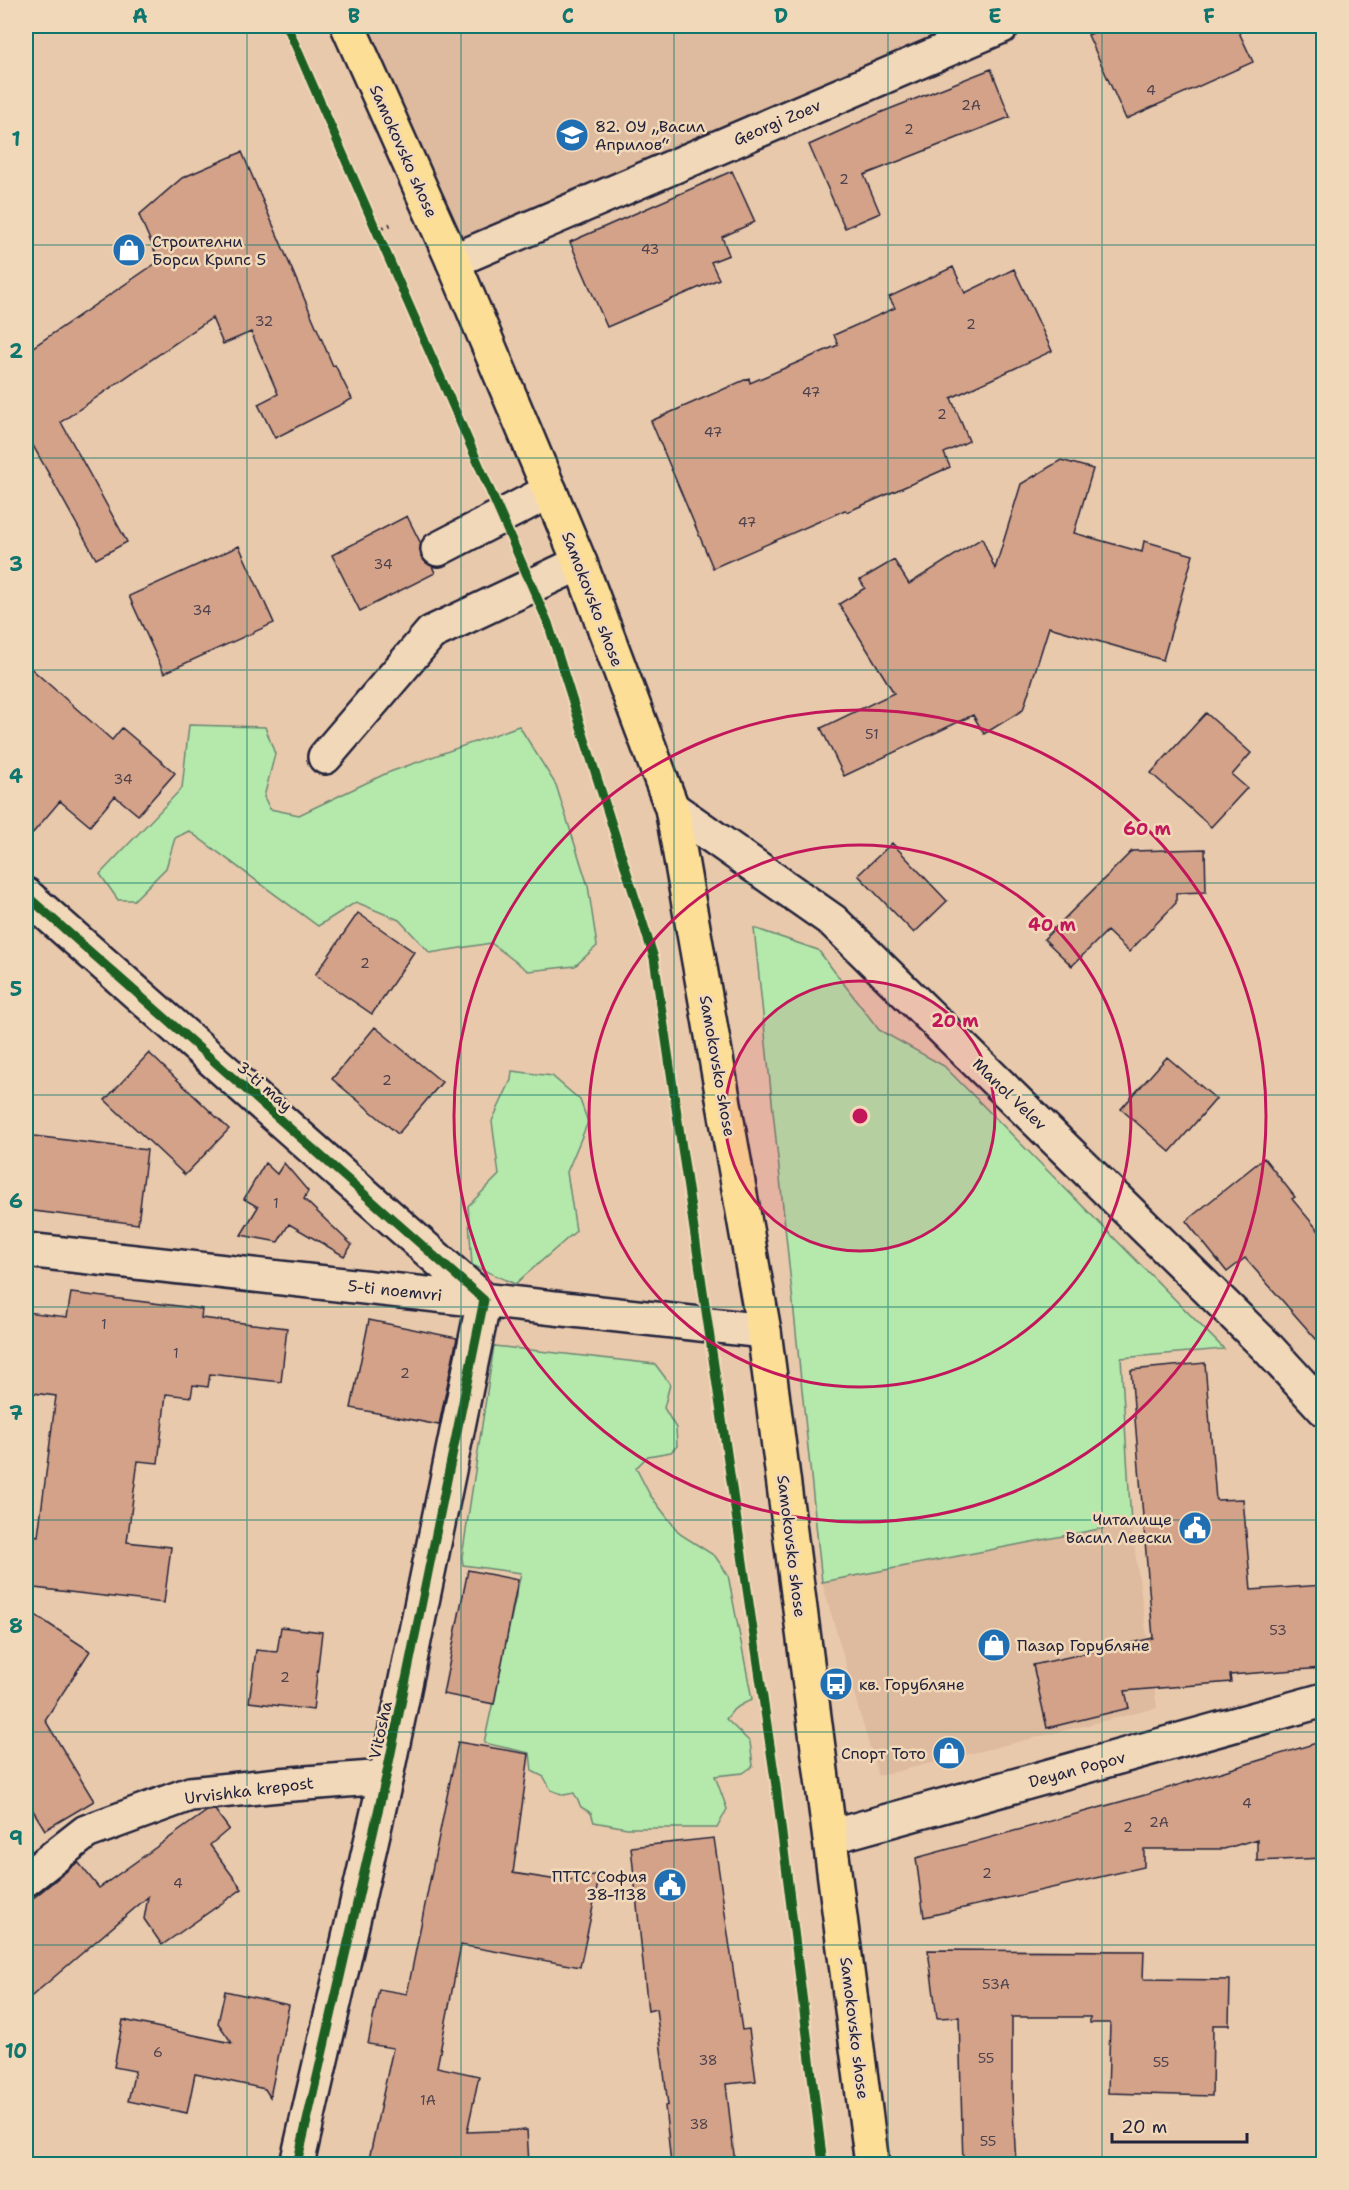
<svg xmlns="http://www.w3.org/2000/svg" width="1349" height="2190" font-family="'Shantell Sans',sans-serif">
  <style>
    .built { fill: #deba9e }
    .green { fill: #b4e9ab; stroke: #6b8673; stroke-width: 1.5 }
    .building { fill: #d3a288; stroke: #22223b; stroke-width: 1.5 }
    .lines { fill: none; stroke-linecap: round; stroke-linejoin: round }
    .minor-casing { stroke: #22223b; stroke-width: 38 }
    .major-casing { stroke: #22223b; stroke-width: 38 }
    .path { stroke: #22223b; stroke-width: 4; stroke-dasharray: 1.5 4.5; stroke-linecap: butt }
    .minor { stroke: #f1d8b9; stroke-width: 33 }
    .major { stroke: #fdde96; stroke-width: 33 }
    .cycleway-casing { stroke: #f1d8b9; stroke-width: 13 }
    .cycleway { stroke: #1b5e20; stroke-width: 9 }
    .grid { fill: none; stroke: #0f766e; stroke-width: 1.5; stroke-opacity: 0.55 }
    .ring { fill: none; stroke: #c2185b; stroke-width: 3 }
    .labels { text-anchor: middle; stroke-width: 5; stroke-linejoin: round; paint-order: stroke }
    .number-label { font-size: 14px; fill: #4e424e }
    .street-label { font-size: 16px; fill: #22223b; stroke: #f1d8b9 }
    .poi-label { font-size: 16px; fill: #22223b; stroke: #f1d8b9; text-anchor: start }
    .centre { fill: #c2185b; stroke: #f1d8b9; stroke-width: 3 }
    .ring-label { font-size: 18px; text-anchor: middle; font-weight: bold; fill: #c2185b; stroke: #f1d8b9; stroke-width: 5; stroke-linejoin: round; paint-order: stroke }
    .neatline { fill: none; stroke: #0f766e; stroke-width: 2 }
    .grid-label { font-size: 20px; text-anchor: middle; font-weight: bold; fill: #0f766e }
  </style>
  <rect width="100%" height="100%" fill="#e9c9ab"/>
  <filter id="ink" filterUnits="userSpaceOnUse"><feTurbulence type="fractalNoise" baseFrequency=".0167" numOctaves="2"/><feDisplacementMap in="SourceGraphic" scale="12" xChannelSelector="R" yChannelSelector="G"/><feConvolveMatrix kernelMatrix="1 2 1 2 8 2 1 2 1" color-interpolation-filters="sRGB"/></filter>
  <g filter="url(#ink)">
    <!-- built -->
    <path class="built" d="M348,26H1002L453,261Z
      M1131,1523L1157,1708L878,1776L822,1582Z"/>
    <!-- green -->
    <path class="green" d="M189,725L265,727L275,754L264,797L270,809L299,815L387,773L519,726L556,785L588,886L597,946L575,966L528,971L491,943L430,953L399,920L356,902L318,926L189,831L175,838L166,868L134,900H118L100,874L182,788Z
      M754,928L818,950L879,1030L944,1066L1224,1349L1121,1358L1131,1523L822,1582Z
      M512,1071L552,1076L580,1100L588,1122L567,1172L576,1231L515,1284L472,1265L468,1206L499,1175L492,1121L511,1080Z
      M494,1346L655,1364L670,1384L664,1408L676,1428L677,1446L671,1452L648,1456L636,1468L650,1495L680,1534L715,1556L728,1575L752,1699L734,1709L726,1719L750,1742L753,1766L743,1773L715,1776L727,1809L717,1828H627L594,1822L591,1813L581,1807L574,1793L564,1795L551,1790L544,1777L532,1771L530,1753L484,1743L521,1573L463,1565L462,1557Z"/>
    <!-- building -->
    <path class="building" d="M1109,26H1236L1253,62L1126,119L1088,35Z
      M991,69L1010,117L864,175L880,213L845,228L809,145L882,112Z
      M242,152L333,366L335,365L352,399L275,438L258,404L278,394L251,332L223,344L212,318L61,422L127,542L96,559L31,442L26,446V352L159,261L139,215L182,178Z
      M732,171L755,222L722,237L729,255L711,262L719,279L607,327L570,242Z
      M953,267L965,293L1014,269L1052,351L951,398L969,441L944,453L950,467L847,512L845,510L713,568L651,421L749,378L750,383L838,345L834,335L895,308L889,297Z
      M1061,460L1093,469L1074,533L1142,552L1144,541L1193,555L1163,660L1049,627L1023,710L984,734L973,715L844,776L821,728L894,693L839,604L865,588L860,580L894,560L909,584L982,538L995,569L1021,484Z
      M407,516L421,544V557L432,566L435,573L360,611L332,555Z
      M239,546L274,623L164,673L129,596Z
      M26,664L112,740L122,728L175,773L138,815L115,796L90,826L60,801L26,841Z
      M1206,713L1251,753L1232,775L1247,788L1211,827L1151,773Z
      M892,843L947,901L914,933L858,875Z
      M1205,849L1206,892L1176,893V903L1129,952L1107,931L1072,966L1044,939L1132,851Z
      M358,913L414,952L372,1014L315,975Z
      M375,1027L442,1082L398,1134L332,1079Z
      M149,1053L229,1129L185,1175L105,1100Z
      M1167,1057L1216,1099L1170,1152L1121,1109Z
      M26,1135L147,1150L138,1224L26,1210Z
      M1264,1158L1295,1197L1292,1199L1323,1236V1347L1245,1258L1227,1272L1186,1221Z
      M265,1163L277,1174L284,1163L308,1191L304,1199L352,1245L344,1256L289,1224L278,1242L241,1235L258,1207L244,1199Z
      M71,1293L202,1309L201,1318L287,1328L281,1382L210,1374L208,1387L193,1385L191,1397L166,1394L158,1463L138,1461L127,1542L171,1547L164,1603L26,1587V1534L38,1536L56,1396L26,1392V1312L67,1317Z
      M369,1320L457,1338L439,1425L351,1408Z
      M1205,1363L1216,1500L1243,1499L1251,1590L1323,1585V1668L1230,1675L1231,1682L1125,1691L1129,1708L1047,1728L1033,1665L1153,1638L1131,1370Z
      M468,1570L518,1580L494,1704L443,1694Z
      M26,1609L90,1651L45,1720L94,1801L45,1830L26,1799Z
      M281,1627L322,1632L313,1710L249,1702L256,1650L277,1652Z
      M1323,1741V1858L1257,1861V1839L1224,1849H1144V1867L924,1917L916,1858L1145,1795Z
      M458,1742L529,1754L513,1873L564,1881L600,1874L580,1967L461,1945L437,2067L479,2076L467,2132L527,2130L529,2164H368L393,2048L368,2044L379,1989L407,1994Z
      M215,1810L229,1829L210,1845L242,1889L162,1945L144,1919L148,1897L26,2001V1904L78,1862L99,1888L207,1811Z
      M714,1838L742,2030L749,2029L756,2081L726,2084L735,2164H671L665,2106L668,2105L656,2009L648,2011L631,1847Z
      M928,1950L1144,1951L1143,1979L1230,1980L1229,2025H1213L1212,2096L1108,2093L1110,2023H1090V2017H1012V2092L1016,2164H963L959,2017L937,2018Z
      M225,1991L289,2005L270,2097L265,2089L195,2074L187,2113L128,2101L135,2071L114,2067L123,2020L232,2043L218,2023Z"/>
    <g class="lines">
      <defs>
        <path id="minor" d="M453,261L1002,26
          M438,549L550,491
          M325,757L431,633L580,563
          M672,808L833,921L1266,1346L1324,1409
          M26,895L484,1300L386,1777L297,2164
          M26,1250L764,1331
          M830,1837L1324,1700
          M26,1879L86,1832L190,1794L279,1785L386,1777"/>
        <path id="major" d="M348,26L453,261L580,563L672,808L764,1331L872,2164"/>
      </defs>
      <!-- minor casing -->
      <use href="#minor" class="minor-casing"/>
      <!-- major casing -->
      <use href="#major" class="major-casing"/>
      <!-- path -->
      <path class="path" d="M378,230L392,224"/>
      <!-- minor -->
      <use href="#minor" class="minor"/>
      <!-- major -->
      <use href="#major" class="major"/>
      <defs>
        <path id="cycleway" d="M287,26L548,623L654,958L776,1786L823,2164
          M26,895L484,1300L386,1777L297,2164"/>
      </defs>
      <!-- cycleway casing -->
      <use href="#cycleway" class="cycleway-casing"/>
      <!-- cycleway -->
      <use href="#cycleway" class="cycleway"/>
    </g>
  </g>
  <!-- grid -->
  <path class="grid" d="M247,26V2164M461,26V2164M674,26V2164M888,26V2164M1102,26V2164M26,245H1324M26,458H1324M26,670H1324M26,883H1324M26,1095H1324M26,1307H1324M26,1520H1324M26,1732H1324M26,1945H1324"/>
  <!-- distance rings -->
  <circle cx="860" cy="1116" r="135" fill="#c2185b" fill-opacity=".12"/>
  <g class="ring">
    <circle cx="860" cy="1116" r="135"/>
    <circle cx="860" cy="1116" r="271"/>
    <circle cx="860" cy="1116" r="406"/>
  </g>
  <!-- icons -->
  <defs>
    <symbol id="school-disc" viewBox="-11 -11 22 22"><circle r="9.5" fill="#1f6fb2" stroke="#f1d8b9"/><path d="M0-5L7-2L0 1L-7-2ZM-4 1L0 2.5L4 1V4Q0 6-4 4Z" fill="#fff"/></symbol>
    <symbol id="shop-disc" viewBox="-11 -11 22 22"><circle r="9.5" fill="#1f6fb2" stroke="#f1d8b9"/><path d="M-5-2.5h2.3a2.7 3.5 0 0 1 5.4 0H5L5.5 6h-11ZM-1.5-2.5h3a1.5 2.3 0 0 0-3 0Z" fill="#fff"/></symbol>
    <symbol id="civic-disc" viewBox="-11 -11 22 22"><circle r="9.5" fill="#1f6fb2" stroke="#f1d8b9"/><path d="M-.6-6.5H3V-4.5H.6V-3L4-1V1h2V6H-6V1h2V-1L-.6-3ZM-1.2 2.5V6h2.4V2.5Z" fill="#fff"/></symbol>
    <symbol id="bus-disc" viewBox="-11 -11 22 22"><circle r="9.5" fill="#1f6fb2" stroke="#f1d8b9"/><path d="M-5-6H5V4H4V6H2V4H-2V6H-4V4H-5ZM-3.5-4V0h7V-4ZM-3.5 1.2v1.5H-2V1.2ZM2 1.2v1.5H3.5V1.2Z" fill="#fff"/></symbol>
  </defs>
  <g fill-rule="evenodd">
    <use href="#school-disc" x="553" y="116" width="38" height="38"/>
    <use href="#shop-disc" x="110" y="231" width="38" height="38"/>
    <use href="#civic-disc" x="1176" y="1509" width="38" height="38"/>
    <use href="#shop-disc" x="975" y="1626" width="38" height="38"/>
    <use href="#bus-disc" x="817" y="1665" width="38" height="38"/>
    <use href="#shop-disc" x="930" y="1734" width="38" height="38"/>
    <use href="#civic-disc" x="651" y="1866" width="38" height="38"/>
  </g>
  <g class="labels">
    <!-- number labels -->
    <g class="number-label">
      <text x="1151" y="95">4</text>
      <text x="971" y="110">2А</text>
      <text x="909" y="134">2</text>
      <text x="844" y="184">2</text>
      <text x="650" y="254">43</text>
      <text x="264" y="326">32</text>
      <text x="971" y="329">2</text>
      <text x="811" y="397">47</text>
      <text x="942" y="419">2</text>
      <text x="713" y="437">47</text>
      <text x="747" y="527">47</text>
      <text x="383" y="569">34</text>
      <text x="202" y="615">34</text>
      <text x="872" y="739">51</text>
      <text x="123" y="784">34</text>
      <text x="365" y="968">2</text>
      <text x="387" y="1085">2</text>
      <text x="276" y="1208">1</text>
      <text x="104" y="1329">1</text>
      <text x="176" y="1358">1</text>
      <text x="405" y="1378">2</text>
      <text x="1278" y="1635">53</text>
      <text x="285" y="1682">2</text>
      <text x="1247" y="1808">4</text>
      <text x="1159" y="1827">2А</text>
      <text x="1128" y="1832">2</text>
      <text x="987" y="1878">2</text>
      <text x="178" y="1888">4</text>
      <text x="996" y="1989">53А</text>
      <text x="158" y="2057">6</text>
      <text x="986" y="2063">55</text>
      <text x="708" y="2065">38</text>
      <text x="1161" y="2067">55</text>
      <text x="428" y="2105">1А</text>
      <text x="699" y="2129">38</text>
      <text x="988" y="2146">55</text>
    </g>
    <!-- street labels -->
    <g class="street-label">
      <text transform="translate(777 122) rotate(-23)" y="6">Georgi Zoev</text>
      <text transform="translate(404 151) rotate(66)" y="6">Samokovsko shose</text>
      <text transform="translate(593 599) rotate(69)" y="6">Samokovsko shose</text>
      <text transform="translate(718 1066) rotate(80)" y="6">Samokovsko shose</text>
      <text transform="translate(265 1086) rotate(41)" y="6">3-ti may</text>
      <text transform="translate(1010 1094) rotate(44)" y="6">Manol Velev</text>
      <text transform="translate(395 1290) rotate(6)" y="6">5-ti noemvri</text>
      <text transform="translate(792 1546) rotate(83)" y="6">Samokovsko shose</text>
      <text transform="translate(380 1730) rotate(-78)" y="6">Vitosha</text>
      <text transform="translate(1077 1769) rotate(-15)" y="6">Deyan Popov</text>
      <text transform="translate(249 1790) rotate(-7)" y="6">Urvishka krepost</text>
      <text transform="translate(855 2028) rotate(83)" y="6">Samokovsko shose</text>
    </g>
    <!-- poi labels -->
    <g class="poi-label">
      <text x="595" y="132">82. ОУ „Васил<tspan x="595" dy="18">Априлов“</tspan></text>
      <text x="152" y="247">Строителни<tspan x="152" dy="18">Борси Крипс 5</tspan></text>
      <text x="1172" y="1525" text-anchor="end">Читалище<tspan x="1172" dy="18">Васил Левски</tspan></text>
      <text x="1017" y="1651">Пазар Горубляне</text>
      <text x="859" y="1690">кв. Горубляне</text>
      <text x="926" y="1759" text-anchor="end">Спорт Тото</text>
      <text x="647" y="1882" text-anchor="end">ПТТС София<tspan x="647" dy="18">38-1138</tspan></text>
    </g>
  </g>
  <circle cx="860" cy="1116" r="9" class="centre"/>
  <g class="ring-label">
    <text x="1147" y="835">60 m</text>
    <text x="1052" y="931">40 m</text>
    <text x="955" y="1027">20 m</text>
  </g>
  <!-- margin -->
  <rect width="1349" height="2190" fill="none" stroke="#f1d8b9" stroke-width="66"/>
  <!-- scale -->
  <path d="M1112 2133v9h135v-9" fill="none" stroke="#22223b" stroke-width="3"/>
  <text x="1121" y="2133" font-size="18" fill="#22223b" stroke="#f1d8b9" stroke-width="4.5" paint-order="stroke">20 m</text>
  <rect x="33" y="33" width="1283" height="2124" class="neatline"/>
  <g class="grid-label">
    <text x="140" y="23">A</text>
    <text x="354" y="23">B</text>
    <text x="568" y="23">C</text>
    <text x="781" y="23">D</text>
    <text x="995" y="23">E</text>
    <text x="1209" y="23">F</text>
    <text x="16" y="146">1</text>
    <text x="16" y="358">2</text>
    <text x="16" y="571">3</text>
    <text x="16" y="783">4</text>
    <text x="16" y="996">5</text>
    <text x="16" y="1208">6</text>
    <text x="16" y="1420">7</text>
    <text x="16" y="1633">8</text>
    <text x="16" y="1845">9</text>
    <text x="16" y="2058">10</text>
  </g>
</svg>
